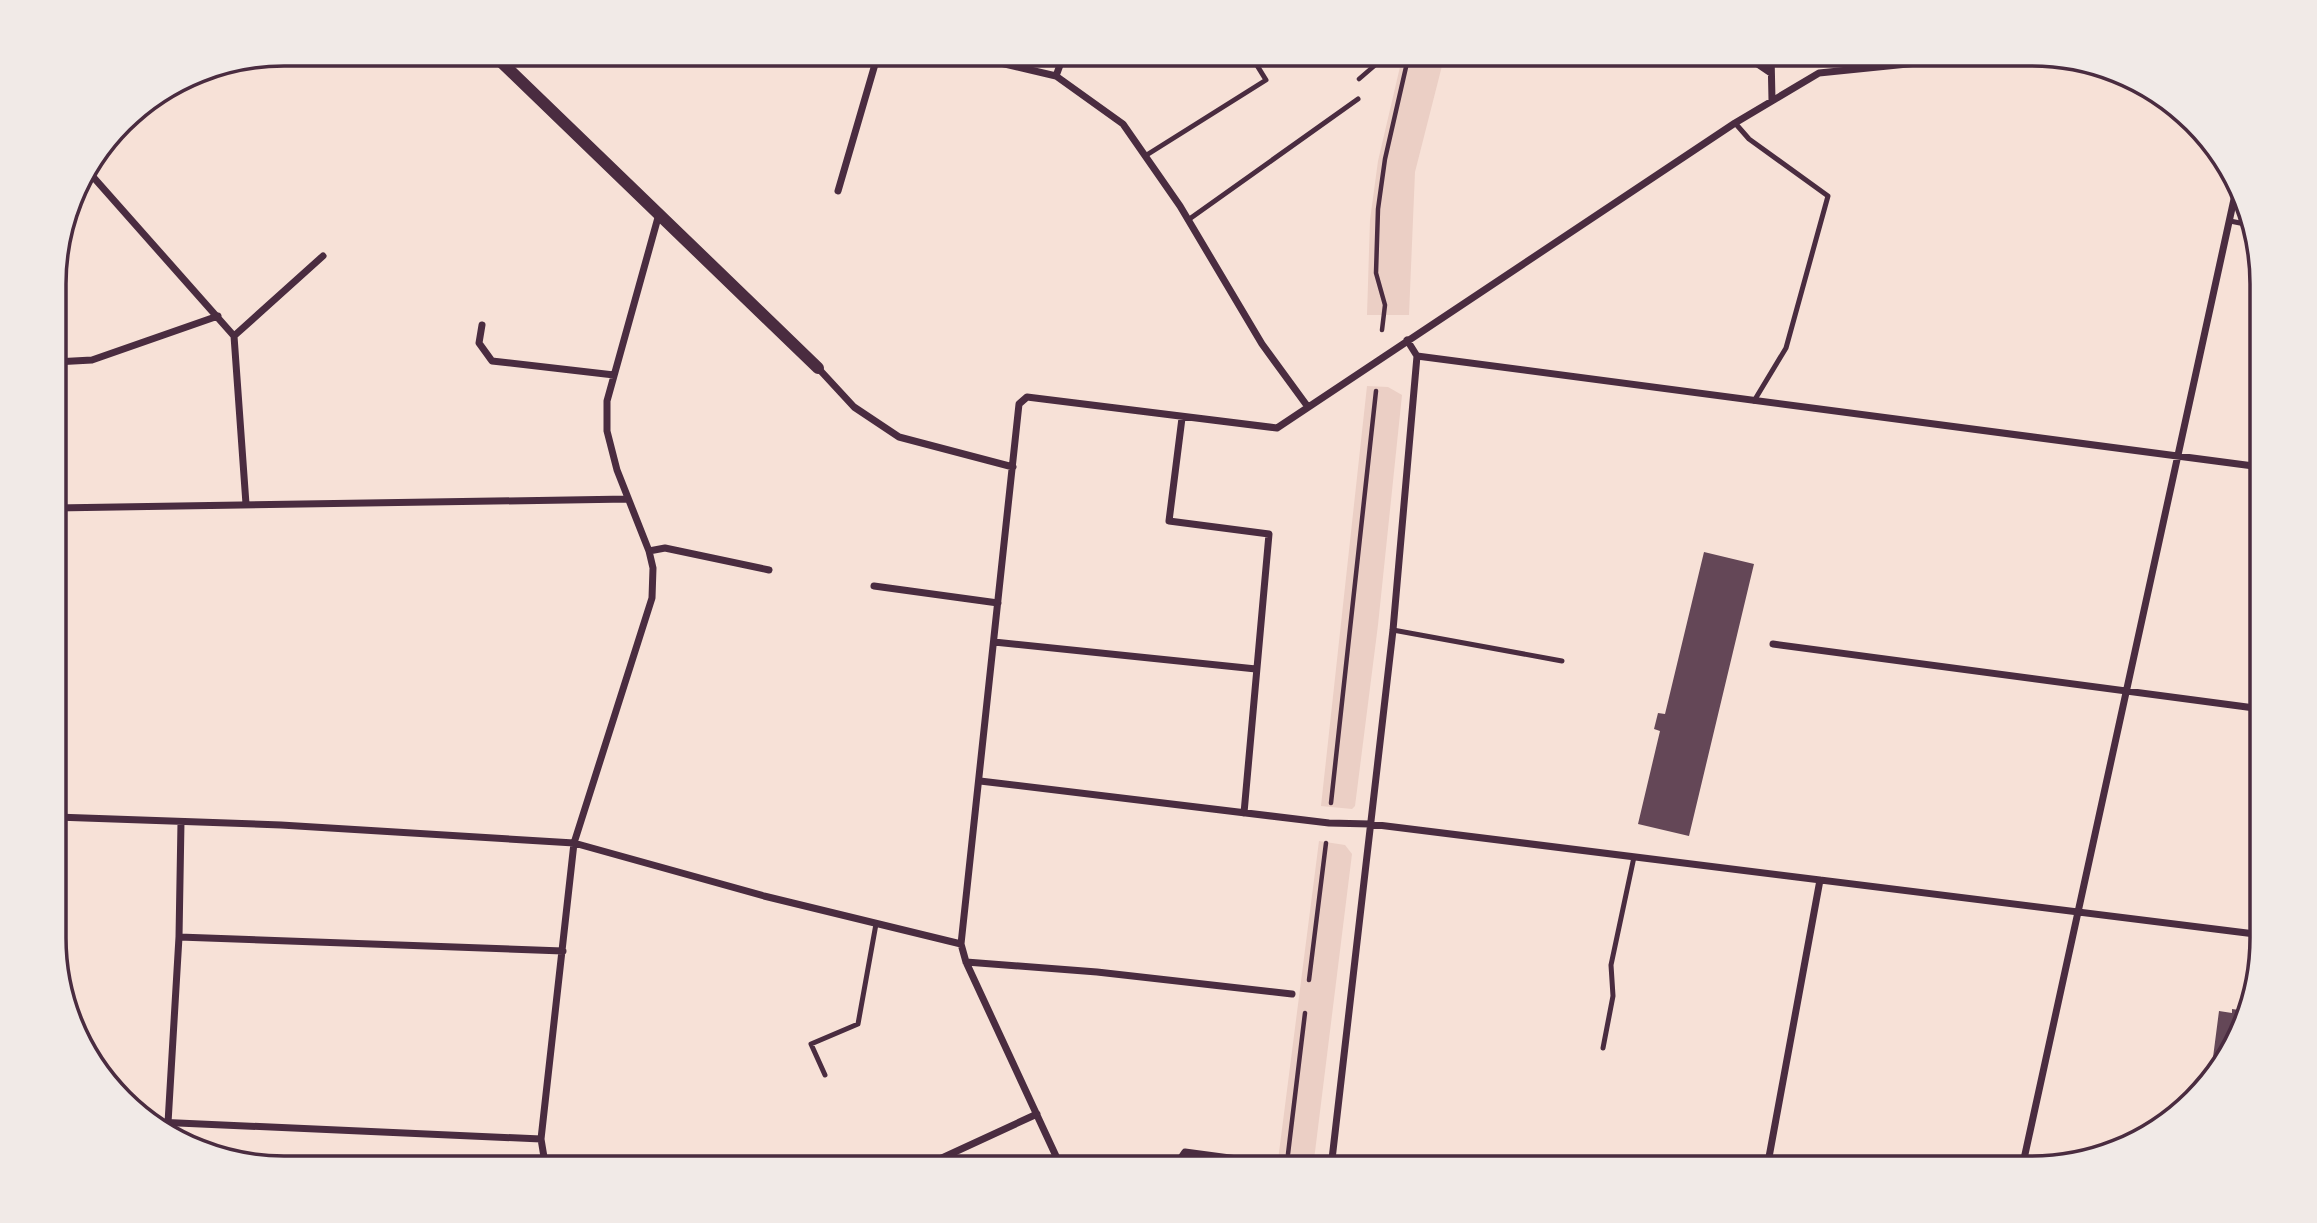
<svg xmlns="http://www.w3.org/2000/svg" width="2317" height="1223" font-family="'Playfair Display',serif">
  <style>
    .green { fill: #ebcfc5 }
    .building { fill: #644757 }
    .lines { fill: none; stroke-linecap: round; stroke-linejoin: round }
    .path { stroke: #4a2c40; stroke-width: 4.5 }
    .service { stroke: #4a2c40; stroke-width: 5 }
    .minor { stroke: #4a2c40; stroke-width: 7 }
    .tertiary { stroke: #4a2c40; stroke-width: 12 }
    .rim { fill: none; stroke: #4a2c40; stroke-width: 3.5 }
  </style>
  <rect width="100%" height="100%" fill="#f7e1d7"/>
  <!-- green -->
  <path class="green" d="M1403,54H1445L1415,172L1409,315H1367L1370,220L1378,161Z
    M1367,386L1388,387L1402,395L1378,625L1355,806L1352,809L1321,806Z
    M1319,841L1345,845L1352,854L1313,1168H1277Z"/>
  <!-- building -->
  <path class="building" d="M1704,552L1754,564L1689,836L1638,824L1660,731L1654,729L1658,713L1665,714Z
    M2232,1009L2246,1011L2239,1041L2211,1073L2219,1011L2232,1013Z"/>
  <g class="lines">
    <!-- path -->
    <path class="path" d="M1359,79L1388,54
      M1382,330L1385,305L1376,273L1378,209L1385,159L1409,54
      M1331,803L1376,391
      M1309,980L1326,843
      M1288,1154L1305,1013"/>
    <!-- service -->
    <path class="service" d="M1735,123L1749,139L1828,196L1786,348L1754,401
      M1145,156L1266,80L1250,54
      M1188,220L1358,99
      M2230,221L2250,225
      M1393,630L1562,661
      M1603,1048L1613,996L1611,965L1634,857
      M825,1075L811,1044L858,1024L876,924"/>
    <!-- minor -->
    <path class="minor" d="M962,54L1056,76L1123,124L1180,206L1262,344L1308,407
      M1743,54L1771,73
      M1771,54L1772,100
      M1056,76L1064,54
      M87,170L234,336L246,504
      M838,191L878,54
      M482,325L479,343L492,361L614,375
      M234,336L323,256
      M1417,356L2261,467
      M55,362L92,360L218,316
      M818,368L854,407L899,437L1013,467
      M1182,418L1169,521L1269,534L1244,813
      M55,508L628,499
      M649,551L665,548L769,570
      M874,586L998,603
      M994,642L1256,669
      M1773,644L2262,709
      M980,781L1329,823L1370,824L2263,935
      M56,817L281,825L574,843L764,896L961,944
      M179,937L563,951
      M966,962L1097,972L1292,994
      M156,1122L541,1139
      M168,1123L179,937L181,822
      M1331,1168L1393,630L1417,356L1407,340
      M1767,1168L1820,880
      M2022,1168L2236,190
      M546,1169L541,1139L574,843L652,598L653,568L649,551L617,470L607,431V401L659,214
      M918,1169L1037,1114
      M1062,1169L966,962L961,944L1019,404L1027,397L1277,428L1735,123L1819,73L2006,54
      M1173,1169L1185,1152L1267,1163"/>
    <!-- tertiary -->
    <path class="tertiary" d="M493,54L818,368"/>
  </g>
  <!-- crop -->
  <path d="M0 0H2317V1223H0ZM284 66H2032A218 218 0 0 1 2250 284V938A218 218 0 0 1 2032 1156H284A218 218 0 0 1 66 938V284A218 218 0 0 1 284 66Z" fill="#f1eae7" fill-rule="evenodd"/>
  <path class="rim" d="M284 66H2032A218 218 0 0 1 2250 284V938A218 218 0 0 1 2032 1156H284A218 218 0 0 1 66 938V284A218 218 0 0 1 284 66Z"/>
</svg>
